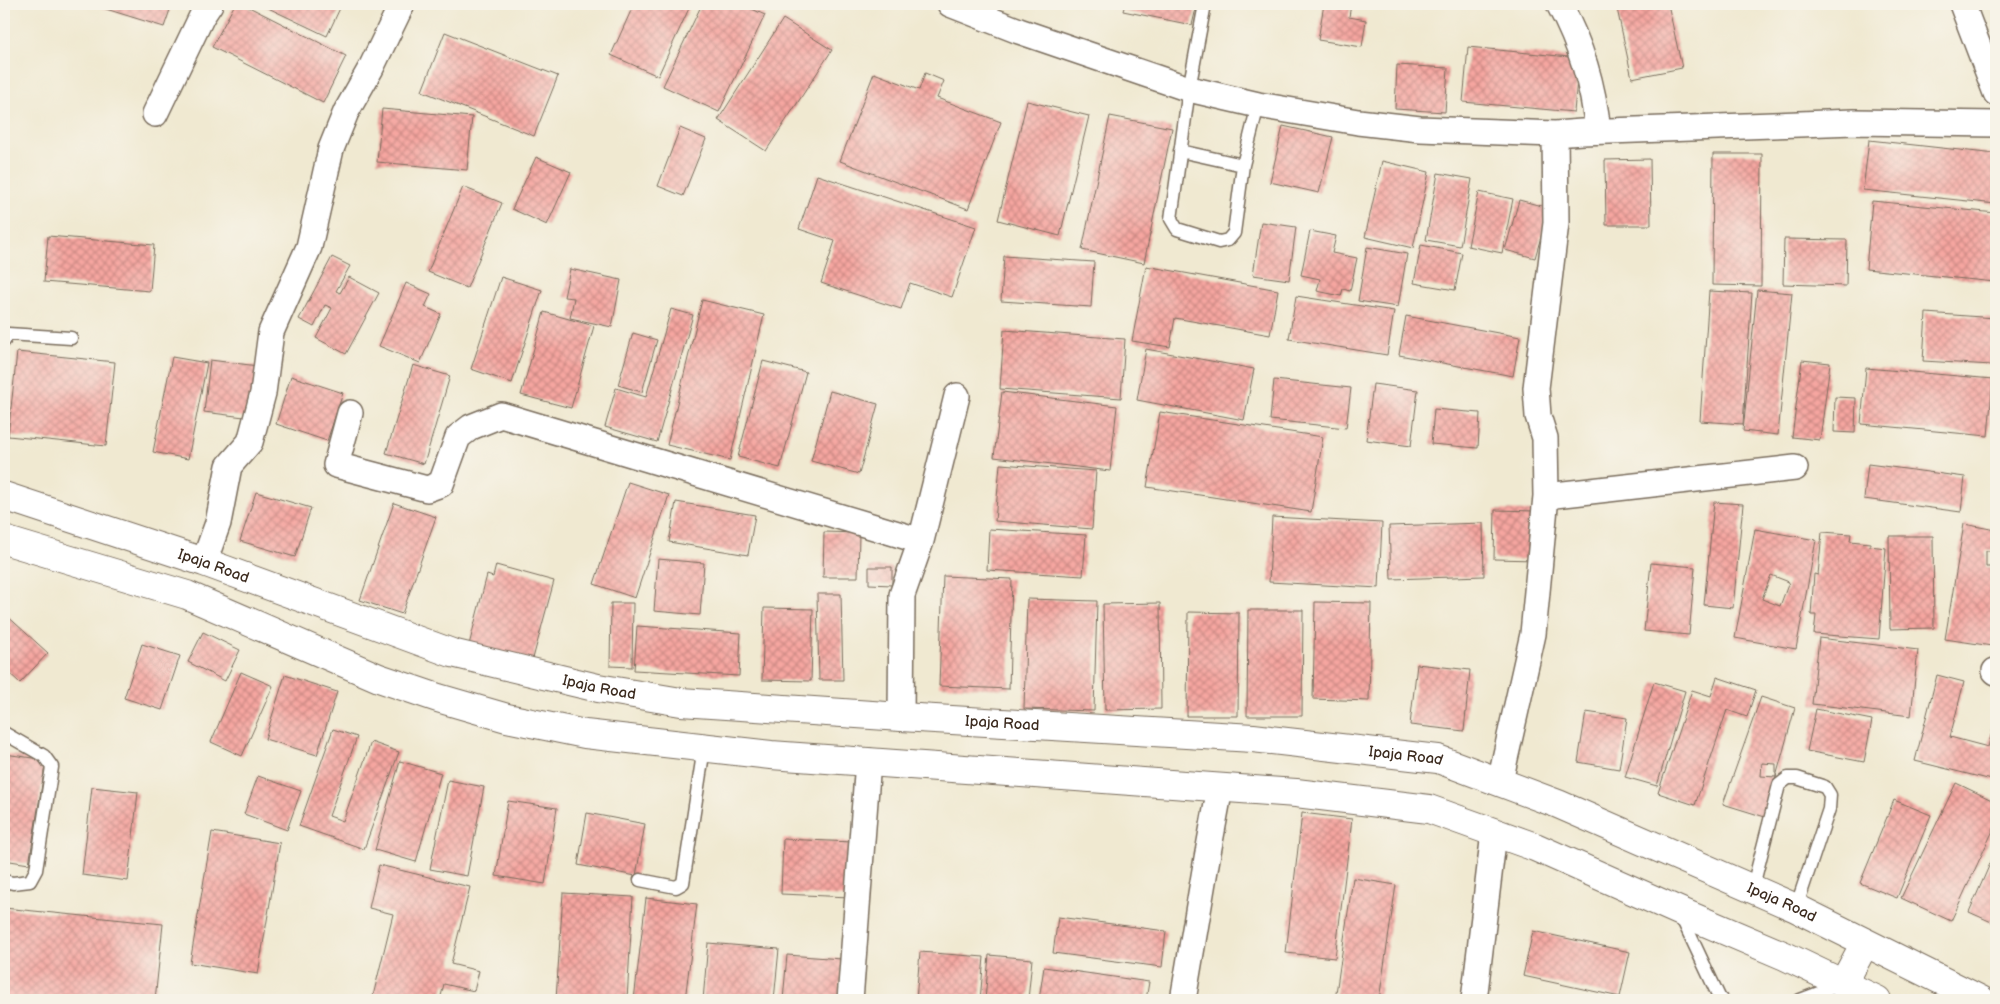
<svg xmlns="http://www.w3.org/2000/svg" width="2000" height="1004" font-family="'Balsamiq Sans',sans-serif">
  <style>
    .building { fill: url(#building-cross-hatch); fill-rule: evenodd }
    .lines { fill: none; stroke-linecap: round; stroke-linejoin: round }
    .lane-casing { stroke: #7a6d5d; stroke-width: 15 }
    .street-casing { stroke: #7a6d5d; stroke-width: 28 }
    .secondary-casing { stroke: #7a6d5d; stroke-width: 30 }
    .lane { stroke: #fff; stroke-width: 12 }
    .street { stroke: #fff; stroke-width: 25 }
    .secondary { stroke: #fff; stroke-width: 28 }
    .labels { text-anchor: middle; stroke-width: 5; stroke-linejoin: round; paint-order: stroke }
    .street-label { font-size: 15px; fill: #3b2a1e; stroke: #f7f3e8 }
  </style>
  <defs>
    <pattern id="building-cross-hatch" width="8" height="8" patternUnits="userSpaceOnUse" patternTransform="scale(1.25)"><rect width="8" height="8" fill="#f6a6a0"/><path d="M0 0l8 8M0 8l8-8" fill="none" stroke="#c88782"/></pattern>
  </defs>
  <rect width="100%" height="100%" fill="#f7f3e8"/>
  <filter id="ink" filterUnits="userSpaceOnUse"><feTurbulence type="fractalNoise" baseFrequency=".02" numOctaves="2"/><feDisplacementMap in="SourceGraphic" scale="10" xChannelSelector="R" yChannelSelector="G"/><feConvolveMatrix kernelMatrix="1 2 1 2 8 2 1 2 1" color-interpolation-filters="sRGB"/></filter>
  <filter id="wash" filterUnits="userSpaceOnUse"><feTurbulence type="fractalNoise" baseFrequency=".0096" numOctaves="4" result="noise"/><feDisplacementMap in="SourceGraphic" scale="20" xChannelSelector="R" yChannelSelector="G"/><feGaussianBlur stdDeviation="1.12" result="paint"/><feColorMatrix in="noise" values="0 0 0 0 0 0 0 0 0 0 0 0 0 0 0 0 0 1.4 0 .05"/><feComposite in="paint" operator="in"/></filter>
  <g filter="url(#wash)">
    <rect width="100%" height="100%" fill="#f0e9d1"/>
    <g id="blocks">
      <!-- building -->
      <path class="building" d="M90,4H172L164,27Z
        M235,4H243L346,56L323,103L212,47Z
        M265,4H336L341,6L327,36L264,6Z
        M634,4H691L658,76L611,55Z
        M702,4H741L765,15L719,112L663,86Z
        M1125,4H1197L1192,25L1123,11Z
        M1324,4H1351L1349,17L1366,20L1362,47L1318,40Z
        M1616,4H1668L1682,68L1632,78Z
        M783,19L832,50L766,151L718,120Z
        M445,32L558,76L534,136L422,91Z
        M1468,47L1579,58L1574,112L1463,102Z
        M1397,65L1448,68L1445,112L1395,109Z
        M874,73L919,90L925,73L944,81L937,98L1001,122L968,209L840,161Z
        M1027,101L1089,116L1060,236L998,220Z
        M382,109L472,117L467,170L377,162Z
        M1110,116L1172,128L1144,263L1082,250Z
        M1283,126L1333,137L1319,193L1270,182Z
        M680,128L706,139L683,196L658,186Z
        M1869,140L1996,154V204L1863,190Z
        M1713,154H1762L1761,286L1712,285Z
        M536,157L571,172L547,225L512,209Z
        M1650,159L1651,225H1606L1605,160Z
        M1382,161L1429,172L1413,248L1365,237Z
        M1438,173L1472,179L1460,246L1426,240Z
        M817,175L976,227L952,297L910,283L901,309L821,283L835,241L799,229Z
        M463,187L502,203L467,288L428,272Z
        M1479,192L1513,199L1502,253L1468,246Z
        M1519,200L1549,208L1535,258L1505,250Z
        M1872,201L1996,213L1995,282L1866,269Z
        M1261,222L1296,227L1289,280L1253,275Z
        M1310,231L1336,236L1332,253L1357,258L1350,291L1343,289L1341,296L1317,291L1320,279L1301,275Z
        M48,236L154,245L150,291L44,282Z
        M1784,239L1847,240L1846,286L1783,284Z
        M1421,245L1462,253L1455,290L1414,283Z
        M1367,247L1407,254L1398,307L1358,301Z
        M1004,256L1094,262L1091,307L1001,301Z
        M332,257L350,266L336,291L340,293L349,277L379,293L346,354L316,338L332,308L325,305L314,327L299,319Z
        M1146,266L1278,290L1270,335L1175,318L1170,347L1132,341Z
        M570,269L621,280L612,327L570,318L574,298L564,297Z
        M501,277L542,290L512,383L471,369Z
        M406,283L431,294L425,307L441,314L420,363L379,346Z
        M1757,290L1792,293L1778,435L1743,431Z
        M1709,291L1752,293L1743,424L1700,421Z
        M1296,296L1394,311L1387,355L1289,339Z
        M702,300L764,315L730,460L667,445Z
        M671,309L693,315L657,442L605,427L616,388L646,397Z
        M544,312L594,326L571,408L521,395Z
        M1926,313L1995,318L1992,365L1923,361Z
        M1406,316L1520,337L1513,376L1399,355Z
        M1004,330L1125,339L1121,398L1000,389Z
        M633,333L657,340L642,392L618,385Z
        M1146,349L1254,369L1244,420L1137,400Z
        M17,352L115,362L106,446L8,436Z
        M172,357L207,363L188,459L153,452Z
        M210,360L258,366L252,418L204,412Z
        M1802,360L1830,363L1820,440L1792,437Z
        M763,361L806,372L780,468L738,457Z
        M413,365L450,376L424,464L386,453Z
        M1866,368L1993,379L1988,436L1861,424Z
        M291,376L343,393L327,441L276,424Z
        M1274,380L1351,388L1346,428L1270,420Z
        M1373,384L1418,390L1411,446L1366,440Z
        M830,391L878,404L859,474L811,461Z
        M1002,392L1117,406L1110,471L994,457Z
        M1835,397L1856,398L1855,433L1834,432Z
        M1434,409L1480,413L1478,448L1431,444Z
        M1160,412L1323,437L1311,512L1147,487Z
        M1000,464L1096,471L1092,529L995,521Z
        M1868,464L1965,477L1961,512L1864,499Z
        M628,482L669,495L635,598L594,584Z
        M256,492L311,508L295,557L240,541Z
        M676,502L755,515L748,555L669,542Z
        M1714,502L1743,504L1733,608L1704,605Z
        M394,503L436,517L402,614L360,600Z
        M1495,510L1536,511L1535,560L1494,559Z
        M1272,517L1382,523L1379,588L1269,582Z
        M1483,523L1484,576L1391,579L1389,526Z
        M1964,524L1996,530V551H1986V567H1996V620L1992,646L1945,639Z
        M989,529L1086,535L1083,576L987,570Z
        M1755,529L1816,540L1796,649L1735,638ZM1771,575L1789,582L1780,606L1762,599Z
        M824,532L859,533L858,577H823Z
        M1822,532L1851,534L1850,541L1870,543V546L1886,548L1879,639L1814,634L1816,615H1811L1814,574L1818,575Z
        M1889,536H1933L1934,628L1890,629Z
        M658,559L704,563L700,615L654,611Z
        M1651,563L1695,567L1689,635L1644,631Z
        M496,565L554,581L532,662L469,645L487,575L493,577Z
        M869,567H892V585L869,584Z
        M943,576L1012,579L1009,689L939,686Z
        M817,594H841L843,680H819Z
        M1027,599L1097,601L1094,711L1024,709Z
        M1315,602L1371,603L1369,701L1313,699Z
        M611,603H633L632,667L610,666Z
        M1160,603L1161,709L1105,710L1103,604Z
        M764,608L813,609L811,681L762,680Z
        M1248,610H1303L1302,716H1247Z
        M1188,612L1239,613L1238,716H1187Z
        M4,613L48,653L20,683L4,668Z
        M637,626L741,633L739,676L634,670Z
        M203,632L240,650L225,681L188,662Z
        M1819,638L1918,650L1911,716L1812,704Z
        M142,644L180,656L162,710L124,698Z
        M1417,664L1470,670L1464,731L1410,725Z
        M241,672L273,686L242,756L211,742Z
        M285,675L337,692L317,755L265,739Z
        M1937,675L1964,682L1950,737L1988,747L1996,717V781L1915,761Z
        M1717,677L1756,690L1747,717L1727,710L1695,805L1658,793L1692,690L1711,696Z
        M1654,682L1685,691L1657,786L1625,777Z
        M1761,697L1795,708L1765,817L1723,804ZM1762,763L1776,764V777L1761,776Z
        M1816,709L1872,720L1864,762L1807,751Z
        M1586,712L1627,718L1619,769L1578,762Z
        M333,729L357,737L329,816L343,821L371,742L399,752L364,849L299,826Z
        M5,754L46,760L29,864L4,860Z
        M400,761L441,773L416,862L375,850Z
        M258,776L301,791L287,830L244,814Z
        M448,780L484,787L467,876L430,869Z
        M1956,783L1996,802V824L1951,921L1901,898Z
        M92,787L138,792L128,881L82,875Z
        M1894,800L1931,815L1897,898L1860,883Z
        M508,801L557,808L545,884L496,876Z
        M587,813L645,824L636,876L578,865Z
        M1302,813L1352,819L1335,958L1286,953Z
        M212,832L280,843L258,974L190,963Z
        M783,839L853,842L850,897L781,894Z
        M1996,850V924L1969,912Z
        M379,865L470,887L451,964L479,971L474,991L444,984L440,1000H372L393,914L369,908Z
        M1353,878L1396,885L1379,1000H1335Z
        M563,893L633,897L627,1000H556Z
        M646,898L697,904L685,1000H634Z
        M4,908L163,924L155,1000H4Z
        M1058,917L1166,931L1162,967L1053,953Z
        M1533,931L1630,952L1620,997L1523,976Z
        M708,943L779,949L774,1000H703Z
        M920,952L984,957L980,1000H916Z
        M787,955L842,959L839,1000H783Z
        M989,955L1032,959L1028,1000H985Z
        M1044,967L1149,982L1146,1000H1039Z"/>
    </g>
  </g>
  <g filter="url(#ink)">
    <use href="#blocks" fill-opacity="0" stroke="#7a6d5d" stroke-width="1"/>
    <g class="lines">
      <defs>
        <path id="lane" d="M1205,4L1189,89L1171,219L1177,229L1219,242L1228,240L1234,233L1243,165L1258,105
          M1180,151L1243,165
          M4,341L8,334L71,338
          M4,733L44,756L52,767L36,870L30,881L13,883L4,881
          M640,880L676,887L683,883L704,748
          M1752,890L1779,785L1788,778H1797L1825,787L1830,795L1829,809L1796,908
          M1681,916L1720,999L1722,1000
          M1800,1000L1840,985"/>
        <path id="street" d="M950,4L1019,31L1189,89L1258,105L1358,122L1420,129L1555,134L1582,132L1854,122L1996,124
          M1559,4C1581,45 1593,84 1598,131
          M1962,4L1996,93
          M155,114L202,16L210,4
          M350,413L336,465L427,489L441,484L458,437L471,427L501,415L921,541
          M1546,496L1795,468
          M204,562L218,523L229,466L250,442L263,393L271,332L309,247L331,149L346,112L371,68L402,4
          M1995,671L1996,672
          M901,717L902,595L921,541L957,396
          M1500,781L1533,634L1546,496L1545,438L1538,416L1536,388L1556,223L1555,134
          M850,1000L868,761
          M1183,1000L1207,858L1220,788
          M1474,1000L1494,833"/>
        <g id="secondary">
          <path id="s1" d="M4,496L204,562L452,653L598,688L681,702L901,717L1253,738L1438,759L1558,804L1796,908L1981,1000"/>
          <path d="M4,540L187,595L379,678L438,698L507,718L585,734L771,755L1296,793L1429,809L1535,847L1679,911L1785,956L1877,1000"/>
          <path d="M1843,984L1865,943"/>
        </g>
      </defs>
      <!-- lane casing -->
      <use href="#lane" class="lane-casing"/>
      <!-- street casing -->
      <use href="#street" class="street-casing"/>
      <!-- secondary casing -->
      <use href="#secondary" class="secondary-casing"/>
      <!-- lane -->
      <use href="#lane" class="lane"/>
      <!-- street -->
      <use href="#street" class="street"/>
      <!-- secondary -->
      <use href="#secondary" class="secondary"/>
    </g>
  </g>
  <g class="labels">
    <!-- street labels -->
    <g class="street-label">
      <text dy="5" stroke="none"><textPath href="#s1" startOffset="221">Ipaja Road</textPath></text>
      <text dy="5" stroke="none"><textPath href="#s1" startOffset="626">Ipaja Road</textPath></text>
      <text dy="5" stroke="none"><textPath href="#s1" startOffset="1031">Ipaja Road</textPath></text>
      <text dy="5" stroke="none"><textPath href="#s1" startOffset="1436">Ipaja Road</textPath></text>
      <text dy="5" stroke="none"><textPath href="#s1" startOffset="1841">Ipaja Road</textPath></text>
    </g>
  </g>
  <!-- margin -->
  <rect width="2000" height="1004" fill="none" stroke="#f7f3e8" stroke-width="20"/>
</svg>
